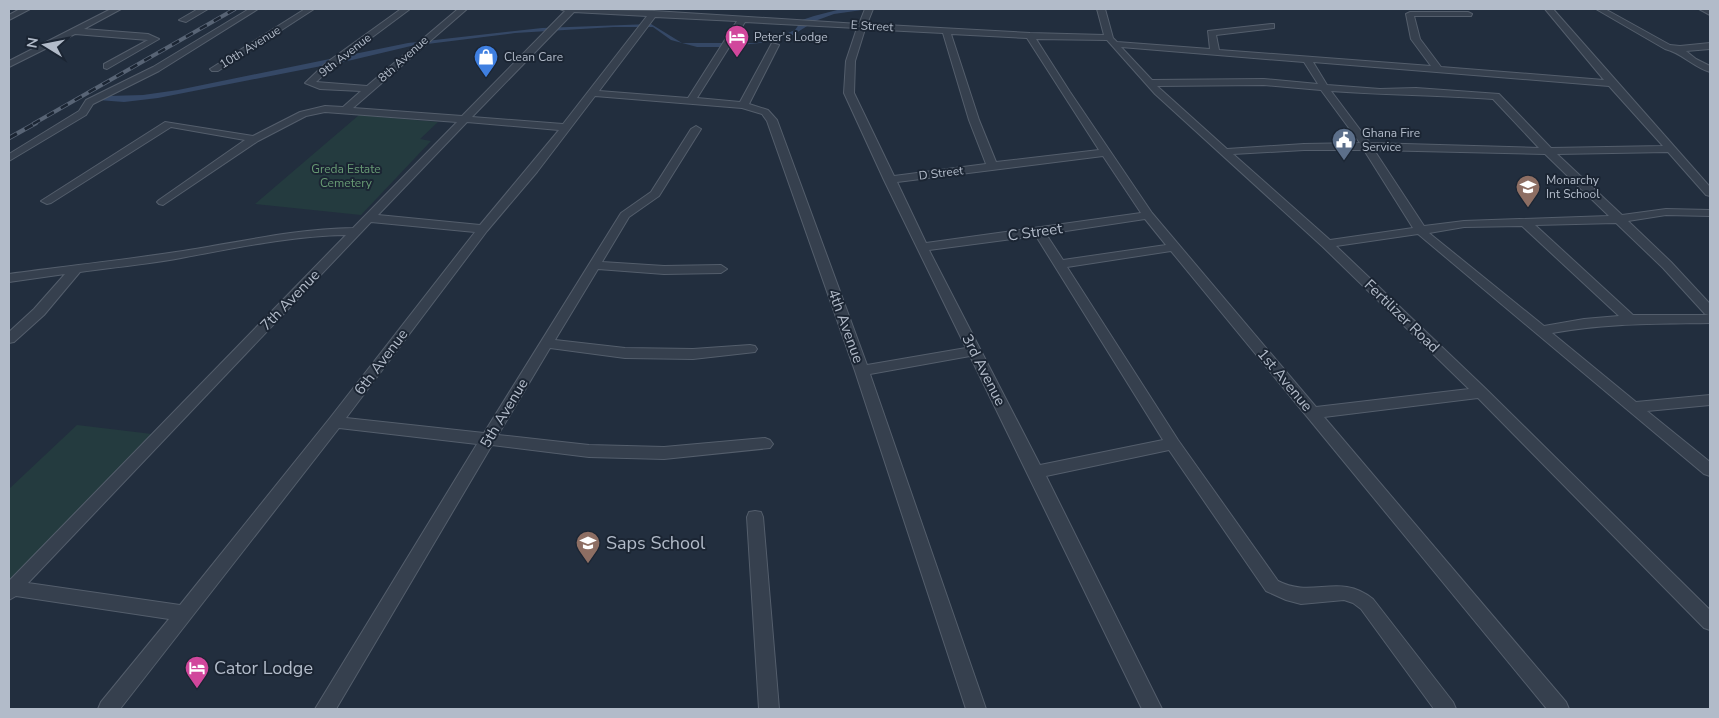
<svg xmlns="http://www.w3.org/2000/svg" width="1719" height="718" font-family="'Nunito Sans',sans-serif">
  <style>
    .green { fill: #243b3f }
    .water { fill: #354866 }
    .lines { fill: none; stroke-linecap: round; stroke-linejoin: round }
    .street-casing { stroke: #545e6c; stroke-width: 2 }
    .street { fill: #36404e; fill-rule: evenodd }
    .rail-far1-casing { stroke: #586475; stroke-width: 4 }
    .rail-casing { stroke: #586475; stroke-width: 4.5 }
    .rail-far1 { stroke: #1b2533; stroke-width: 2.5; stroke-dasharray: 8; stroke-linecap: butt }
    .rail { stroke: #1b2533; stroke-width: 3; stroke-dasharray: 9; stroke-linecap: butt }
    .labels { text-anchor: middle; stroke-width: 4; stroke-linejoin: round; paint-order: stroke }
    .far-street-label { font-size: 12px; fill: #b2bbc9; stroke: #1b2533 }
    .far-poi-label { font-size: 12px; fill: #b2bbc9; stroke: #1b2533; text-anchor: start }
    .far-park-label { font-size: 12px; fill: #689b74; stroke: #1b2533 }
    .street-label { font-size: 15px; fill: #b2bbc9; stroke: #1b2533 }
    .near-poi-label { font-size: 18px; fill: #b2bbc9; stroke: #1b2533; text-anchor: start }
  </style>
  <rect width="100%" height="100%" fill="#222e3e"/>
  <!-- green -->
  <path class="green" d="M359,115L438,122L420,139L431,141L361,215L255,204Z
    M77,425L152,434L9,581V489Z"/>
  <!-- water -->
  <path class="water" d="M841,9H926L862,10L834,14L815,21L793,35L760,43L722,47H697L671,40L653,27H614L515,33L411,46L352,60L158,98L124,102L98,100L108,96L143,95L178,90L408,43L542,28L651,24L682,43H756L771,40L795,30L802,20L814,16Z"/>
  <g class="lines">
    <defs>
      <path id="street" d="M20,9H30L9,20V15Z
        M111,9H121L84,29L148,34L159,39L107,69L104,68V64L148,40L75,34L9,67V61Z
        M198,9H208L186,22L179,20Z
        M249,9H258L159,71L93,104L86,115L9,161V154L79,111L86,100L153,67Z
        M305,9H314L218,71H212L210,69Z
        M401,9H410L332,67L316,82L367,86L458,9H467L353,108L462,116L565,11L560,9L654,11L859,24L865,9H873L867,24L1030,33L1104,35L1097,9H1105L1113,38L1117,42L1210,49L1208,31L1271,24H1274V28L1216,35L1219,50L1431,66L1411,39L1406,14L1410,12H1468L1472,14L1471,16H1414L1420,39L1441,67L1604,80L1545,9H1553L1710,187V196L1706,195L1668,152L1557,154L1622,215L1666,209L1710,210V216L1666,215L1628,221L1671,262L1710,304V323C1655,324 1607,323 1552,333L1636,402L1710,395V405L1647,411L1710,462V476L1704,474L1418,234L1336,246L1486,389L1710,610V630L1704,628L1478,398L1324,417L1566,702L1569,709H1547L1171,251L1067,267L1178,440L1278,581C1312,599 1340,572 1373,599L1453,702L1456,709H1434L1361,609L1353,603L1344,600L1301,604L1286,600L1266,591L1169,450L1046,476L1162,709H1142L970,356L870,374L986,709H966L855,371L767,121L762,114L742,108L595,96L537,172L487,231L346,418L484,433L621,213L651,192L691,129L696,126L701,129L659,196L629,217L602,262L664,266L721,265L727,269L721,273L664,274L598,269L555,340L625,348L693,349L750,345L755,346L757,349L755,352L693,359L625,358L550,348L498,435L589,445L664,447L765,438L770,440L773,444L770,448L664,459L589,457L492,445L336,709H315L477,444L339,428L120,709H98L101,702L169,619L16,596L9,600V581L346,235C292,236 240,247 186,257C151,264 115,267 80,272L44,315L14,342L9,343V332L34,309L65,274L9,282V274C67,266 125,260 183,251C241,242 294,229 353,228L457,122L325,112L306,116L258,141L163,205L159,204L157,202L159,200L245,140L171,127L51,203L47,204L41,201L165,122L253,136L300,112L325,106L343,107L361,91L320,89L305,83L326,63ZM574,12L647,16L563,124L472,117ZM655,17L737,21L688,98L599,91ZM745,22L857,28L846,61L844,93L884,180L966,348L867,365L777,120L768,110L749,104L779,45L772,43L740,102L697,98ZM865,29L943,33L969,120L986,164L894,176L854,93L855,61ZM951,34L1027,38L1099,150L996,162L979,120ZM1036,39L1107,40L1155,94L1323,247L1469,389L1316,407L1152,213L1070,92ZM1121,47L1304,62L1318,84L1264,79L1152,80ZM1313,62L1609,86L1663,146L1551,148L1499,94L1416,88L1380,89L1327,85ZM1264,85L1321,90L1360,143L1304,144L1227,149L1157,86ZM1331,91C1385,95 1439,95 1493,99L1539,148L1370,143ZM467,122L559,130L480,225L378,215ZM1304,150H1364L1413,228L1330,240L1233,154ZM1374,150L1545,154L1609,216L1464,221L1424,226ZM1103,156L1141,213L926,243L897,182ZM1145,219L1166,245L1063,260L1046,234ZM371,222L475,232L330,418L180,605L28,583ZM1616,223L1663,268L1705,314L1709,315H1633L1535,225ZM1522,226L1619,316L1584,319L1544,326L1429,233L1464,227ZM1036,236L1163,440L1040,465L929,250Z
        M1596,9H1605L1670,45L1680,46L1710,43V49L1686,51L1696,59L1710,66V72C1693,67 1682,53 1665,49Z
        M1699,9L1710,10V15Z
        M755,511L761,512L763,517L779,709H759L747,517L749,512Z"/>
    </defs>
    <!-- street casing -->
    <use href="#street" class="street-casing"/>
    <!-- street -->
    <use href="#street" class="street"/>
    <defs>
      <path id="rail-far1" d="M33,124L235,9"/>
      <path id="rail" d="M9,138L36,123"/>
    </defs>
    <!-- rail-far1 casing -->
    <use href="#rail-far1" class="rail-far1-casing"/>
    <!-- rail casing -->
    <use href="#rail" class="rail-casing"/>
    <!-- rail-far1 -->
    <use href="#rail-far1" class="rail-far1"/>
    <!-- rail -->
    <use href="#rail" class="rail"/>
  </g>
  <!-- icons -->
  <defs>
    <symbol id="hotel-pin" viewBox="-11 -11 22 30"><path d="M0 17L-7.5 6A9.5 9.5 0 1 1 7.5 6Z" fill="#d1479c" stroke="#1b2533"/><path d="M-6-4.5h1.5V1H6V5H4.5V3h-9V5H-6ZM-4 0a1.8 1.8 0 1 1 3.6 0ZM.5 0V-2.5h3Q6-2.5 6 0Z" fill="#fff"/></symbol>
    <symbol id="shop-pin" viewBox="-11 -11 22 30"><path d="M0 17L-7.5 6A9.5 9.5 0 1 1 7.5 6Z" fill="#3f7fe0" stroke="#1b2533"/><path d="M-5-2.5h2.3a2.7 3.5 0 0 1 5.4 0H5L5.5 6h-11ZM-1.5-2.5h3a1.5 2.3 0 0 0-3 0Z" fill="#fff"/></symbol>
    <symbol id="civic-pin" viewBox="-11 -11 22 30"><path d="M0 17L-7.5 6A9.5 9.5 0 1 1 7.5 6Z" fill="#5c6f8a" stroke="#1b2533"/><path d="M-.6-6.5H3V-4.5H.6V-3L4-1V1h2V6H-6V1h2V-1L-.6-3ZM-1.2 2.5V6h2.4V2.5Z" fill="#fff"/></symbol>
    <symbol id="school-pin" viewBox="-11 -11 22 30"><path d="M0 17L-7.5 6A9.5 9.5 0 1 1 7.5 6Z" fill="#8d6e63" stroke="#1b2533"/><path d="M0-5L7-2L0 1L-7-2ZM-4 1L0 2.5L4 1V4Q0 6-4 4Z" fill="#fff"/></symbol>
  </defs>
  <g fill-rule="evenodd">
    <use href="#hotel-pin" x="723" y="23" width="28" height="38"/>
    <use href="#shop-pin" x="472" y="43" width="28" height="38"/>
    <use href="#civic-pin" x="1330" y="126" width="28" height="38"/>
    <use href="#school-pin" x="1514" y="173" width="28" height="38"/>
    <use href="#school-pin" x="574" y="529" width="28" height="38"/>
    <use href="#hotel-pin" x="183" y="654" width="28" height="38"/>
  </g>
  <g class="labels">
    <!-- far-street labels -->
    <g class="far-street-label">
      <text transform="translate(872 26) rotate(3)" y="4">E Street</text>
      <text transform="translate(250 47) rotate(-32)" y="4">10th Avenue</text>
      <text transform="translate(345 55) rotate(-38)" y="4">9th Avenue</text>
      <text transform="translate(403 59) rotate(-42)" y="4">8th Avenue</text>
      <text transform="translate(941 173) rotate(-7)" y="4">D Street</text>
    </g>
    <!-- far-poi labels -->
    <g class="far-poi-label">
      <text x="754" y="41">Peter's Lodge</text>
      <text x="504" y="61">Clean Care</text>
      <text x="1362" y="137">Ghana Fire<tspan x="1362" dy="14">Service</tspan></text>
      <text x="1546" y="184">Monarchy<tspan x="1546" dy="14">Int School</tspan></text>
    </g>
    <!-- far-park labels -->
    <g class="far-park-label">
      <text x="346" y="173">Greda Estate<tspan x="346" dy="14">Cemetery</tspan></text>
    </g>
    <!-- street labels -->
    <g class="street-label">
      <text transform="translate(1035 232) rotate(-8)" y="5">C Street</text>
      <text transform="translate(290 300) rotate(-46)" y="5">7th Avenue</text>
      <text transform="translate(1402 316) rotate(44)" y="5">Fertilizer Road</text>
      <text transform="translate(846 326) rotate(70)" y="5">4th Avenue</text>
      <text transform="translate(381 362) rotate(-53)" y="5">6th Avenue</text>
      <text transform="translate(984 370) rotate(63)" y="5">3rd Avenue</text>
      <text transform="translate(1285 380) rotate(50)" y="5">1st Avenue</text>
      <text transform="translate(504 413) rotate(-59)" y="5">5th Avenue</text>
    </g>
    <!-- near-poi labels -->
    <g class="near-poi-label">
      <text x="606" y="549">Saps School</text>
      <text x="214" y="674">Cator Lodge</text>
    </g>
  </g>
  <!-- border -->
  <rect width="1719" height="718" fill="none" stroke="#b2bbc9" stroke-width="20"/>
  <!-- north arrow -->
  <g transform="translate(45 45) rotate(280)" stroke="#1b2533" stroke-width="4" paint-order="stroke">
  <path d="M0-4L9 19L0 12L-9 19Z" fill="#b2bbc9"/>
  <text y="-8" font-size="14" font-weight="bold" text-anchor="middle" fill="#b2bbc9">N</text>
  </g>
</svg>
